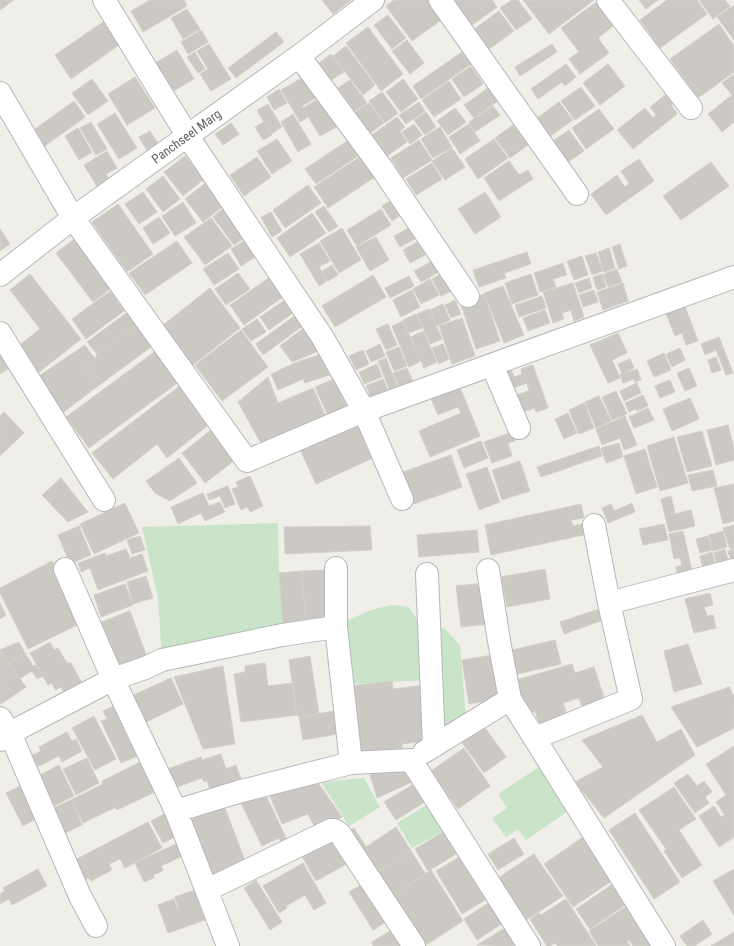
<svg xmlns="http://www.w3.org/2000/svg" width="734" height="946" font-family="'Roboto Condensed',sans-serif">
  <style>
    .green { fill: #c9e4c8 }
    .building { fill: #ccc9c5; stroke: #d4d0c7 }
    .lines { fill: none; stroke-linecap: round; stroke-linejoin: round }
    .minor-casing { stroke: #b5b8bb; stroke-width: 24 }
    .minor { stroke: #fff; stroke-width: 22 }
    .labels { text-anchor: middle; stroke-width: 3.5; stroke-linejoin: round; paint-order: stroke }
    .street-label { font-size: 13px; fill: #606367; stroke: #fff }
  </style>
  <rect width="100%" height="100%" fill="#f0eee9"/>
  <!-- green -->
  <path class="green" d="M278,523L279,573L283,628L162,660L158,598L142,527Z
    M392,605L409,607L423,629L444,628L460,645L466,718L444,752L429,680L353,684L344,622L371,610Z
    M542,765L571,809L526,840L518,829L506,837L492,818L507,808L498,794Z
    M364,778L380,807L349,826L321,782Z
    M428,804L442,832L412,848L397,823Z"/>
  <!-- building -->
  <path class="building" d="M0,0H14L0,10Z
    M150,0H184L187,6L143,32L131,11Z
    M322,0H351L333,14Z
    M394,0H431L444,18L412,41L386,6Z
    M447,0H492L497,7L467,29Z
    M512,0H518L532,19L516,30L500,8Z
    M523,0H594L549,34Z
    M599,0L617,23L598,38L609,53L580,74L569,59L579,52L561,28Z
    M639,0H658L646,9Z
    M667,0H697L707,14L660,48L640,20Z
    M699,0H725L730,6L713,19Z
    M734,5V40L717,17Z
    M187,9L200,29L183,39L171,18Z
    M499,11L514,31L488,50L473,30Z
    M388,15L406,38L392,49L374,25Z
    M103,22L119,45L71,79L55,55Z
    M719,24L734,46V72L698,98L670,59Z
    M368,27L403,74L381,91L346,43Z
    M201,30L208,42L188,54L181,42Z
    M276,32L284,42L236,78L228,68Z
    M407,40L424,63L410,74L392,51Z
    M209,44L231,79L211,91L200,74L208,69L197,51Z
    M552,44L557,52L520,76L515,67Z
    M346,46L375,85L363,95L333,56Z
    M177,50L194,79L170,93L152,65Z
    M195,52L205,69L198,73L187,57Z
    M462,52L471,64L421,99L413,86Z
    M331,54L344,72L331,80L319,63Z
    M566,64L576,77L565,86L562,82L538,99L531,89Z
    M608,64L625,86L600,105L583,83Z
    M471,66L483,84L464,97L452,79Z
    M734,74V122L722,132L708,114L732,95L722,83Z
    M307,75L319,96L302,106L308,117L300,122L281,90Z
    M135,77L155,108L127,125L108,94Z
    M92,79L108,101L88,115L72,93Z
    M403,79L418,99L401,112L386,92Z
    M350,80L367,103L355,111L338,88Z
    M449,81L461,99L434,117L422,100Z
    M581,87L595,106L575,120L561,101Z
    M488,88L498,101L474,118L464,105Z
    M279,89L287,103L274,110L267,97Z
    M382,92L398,113L385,123L369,101Z
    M668,93L675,102L671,105L677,114L633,149L617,130L645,108L653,118L656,115L650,107Z
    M323,96L340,125L320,136L303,108Z
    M74,101L85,117L42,148L31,132Z
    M419,102L425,111L406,124L399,115Z
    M559,102L573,120L549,137L536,119Z
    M369,103L384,123L369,134L354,113Z
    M268,104L282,127L271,134L257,110Z
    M493,106L500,115L475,132L469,122Z
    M455,108L466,122L448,135L437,121Z
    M599,109L614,129L586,149L572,128Z
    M426,112L436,127L425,135L414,120Z
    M115,113L137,148L119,159L97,124Z
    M293,114L311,144L298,152L281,122Z
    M397,117L405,127L400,131L407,142L387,156L372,135Z
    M91,122L107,149L96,155L80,128Z
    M264,122L272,135L263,140L255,127Z
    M231,123L239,134L223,145L215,134Z
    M414,124L422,135L410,144L402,132Z
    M469,124L480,141L460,154L449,137Z
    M513,125L528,145L510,158L495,138Z
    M440,127L452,147L433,158L421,139Z
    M78,128L92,152L79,160L65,136Z
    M569,130L584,151L568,162L553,141Z
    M150,131L159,145L148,152L139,137Z
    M277,139L292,161L272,174L257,151Z
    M350,139L361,154L316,184L305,169Z
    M494,139L508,158L478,179L465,159Z
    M419,140L432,160L403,178L391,158Z
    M452,148L465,167L445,180L432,161Z
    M107,151L117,168L106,174L110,181L98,188L84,165Z
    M185,156L204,179L183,196L164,172Z
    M361,156L375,177L328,208L314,187Z
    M257,157L271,177L244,196L230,175Z
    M639,159L654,181L606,215L591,194L617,175L625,187L629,183L621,171Z
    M509,161L519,175L528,170L533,179L499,201L484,178Z
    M711,162L729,186L681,220L663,196Z
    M432,163L442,179L416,195L406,179Z
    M163,176L180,199L163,212L146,189Z
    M208,181L226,204L203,222L185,199Z
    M308,185L321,203L285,228L273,210Z
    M143,192L157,212L139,224L125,204Z
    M485,192L501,217L475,234L458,209Z
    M395,198L404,213L392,221L382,206Z
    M183,202L196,223L175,236L162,216Z
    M118,204L153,254L127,272L92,222Z
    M324,206L338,226L329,232L315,212Z
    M225,207L247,236L234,245L213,217Z
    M381,209L391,225L357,246L347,230Z
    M271,212L282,231L272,237L261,217Z
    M312,213L326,233L290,257L277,238Z
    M159,217L170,233L153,244L143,228Z
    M211,218L232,246L205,265L184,237Z
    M412,226L418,237L400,247L394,236Z
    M342,228L361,260L339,273L320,241Z
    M0,229L10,244L0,251Z
    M78,236L115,285L93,302L56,253Z
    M376,237L389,260L370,271L356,247Z
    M247,239L258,255L241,266L231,249Z
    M421,240L429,253L410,263L403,250Z
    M177,241L192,263L145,295L129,273Z
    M319,243L330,261L319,267L327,281L319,286L300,254Z
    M620,244L627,266L619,269L612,247Z
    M609,248L615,268L604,272L598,252Z
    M527,252L531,264L504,273L506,278L479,287L473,270Z
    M228,253L239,269L214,285L203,269Z
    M596,253L603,271L592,275L585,256Z
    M582,256L588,275L574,280L567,261Z
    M436,259L442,270L421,282L414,271Z
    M563,263L567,275L553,279L556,287L540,292L534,273Z
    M332,265L338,275L328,281L322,271Z
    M617,269L622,282L608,287L603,274Z
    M445,272L454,290L441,296L432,279Z
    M238,273L250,289L226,305L215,289Z
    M30,274L81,339L38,373L17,347L40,329L10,290Z
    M531,274L538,295L512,304L505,283Z
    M602,274L606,287L597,290L593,277Z
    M273,275L287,294L244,325L230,305Z
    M373,275L386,297L335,327L322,306Z
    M409,276L414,286L390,298L385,288Z
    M589,278L592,288L579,293L575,283Z
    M430,279L439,295L421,304L413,289Z
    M573,283L584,317L574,321L571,310L562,313L564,319L553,323L543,292Z
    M623,283L628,301L603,310L597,292Z
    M503,286L524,335L504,343L484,293Z
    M210,288L240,328L193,365L162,326Z
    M412,290L420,307L401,317L393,300Z
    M594,290L598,302L583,307L579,295Z
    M110,291L124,311L86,339L72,319Z
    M484,294L500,341L476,349L460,302Z
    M542,296L546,308L519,317L515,305Z
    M288,298L297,310L269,330L260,317Z
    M455,300L461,314L451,318L445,305Z
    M443,304L450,320L437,326L430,310Z
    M684,304L698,341L686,345L682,333L675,336L665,311Z
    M429,309L442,339L430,344L417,314Z
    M545,310L550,323L528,331L523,318Z
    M129,311L139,323L97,354L87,342Z
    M300,312L308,322L263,355L256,344Z
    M416,314L422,328L409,333L403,320Z
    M462,318L475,356L452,364L439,326Z
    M257,319L266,332L251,341L242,329Z
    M403,321L421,361L409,367L392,326Z
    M139,323L155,344L98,386L84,368L95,359L97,354Z
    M309,324L326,348L292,362L280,346Z
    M388,324L397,345L386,350L376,329Z
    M241,330L268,367L222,401L195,365Z
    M423,331L437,362L424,368L411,337Z
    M618,333L627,353L612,360L620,378L608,383L590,345Z
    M719,337L733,373L726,375L716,350L705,355L701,344Z
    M380,344L385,356L371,362L366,351Z
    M443,344L449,359L439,364L432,348Z
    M85,345L95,359L84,368L98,386L61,414L36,378Z
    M399,347L407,366L394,371L386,352Z
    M680,348L685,360L672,367L666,354Z
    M157,350L180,381L89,448L66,417Z
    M363,350L369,364L356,370L349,356Z
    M328,352L335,373L305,383L303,379L278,390L271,374L297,362Z
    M664,353L671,370L654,377L647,361Z
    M0,355L9,368L0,374Z
    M716,357L721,370L712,373L708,360Z
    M386,358L398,388L390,391L378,361Z
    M630,359L634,368L622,374L618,364Z
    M377,364L382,377L364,384L359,372Z
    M533,365L548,408L536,412L535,408L519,413L513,396L529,391L527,383L510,389L503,372L511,369L514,377L522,374L521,369Z
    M407,368L413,382L399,387L393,373Z
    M689,368L697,386L685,391L677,373Z
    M637,369L641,380L635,382L634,379L623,383L620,375Z
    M268,377L278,403L313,388L327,419L263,447L238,402Z
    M334,379L347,407L328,416L315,387Z
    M383,379L389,393L372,400L366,386Z
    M670,380L675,392L660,398L655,386Z
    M637,383L641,393L624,401L620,391Z
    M181,385L211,423L167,458L157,444L113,479L92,453Z
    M459,385L480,436L430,457L419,431L461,413L458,407L438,415L430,396Z
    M616,391L627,414L612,420L602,397Z
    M643,395L648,406L637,411L636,409L629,412L625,403Z
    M599,396L611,421L596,428L585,402Z
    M690,398L699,419L672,431L663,409Z
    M584,403L594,428L579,434L569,410Z
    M648,408L654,420L634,428L629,417Z
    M4,412L24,433L0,456V416Z
    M568,413L577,433L564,439L555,419Z
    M625,416L637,445L624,450L620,438L602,445L596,429Z
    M356,421L373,458L316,484L299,447Z
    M728,425L734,448V460L716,465L707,430Z
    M216,426L239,457L205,483L182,453Z
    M702,431L712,466L687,472L677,437Z
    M512,432L515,441L508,443L512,456L492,463L484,442Z
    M674,437L688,483L660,491L647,446Z
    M481,441L488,458L464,468L457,450Z
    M619,443L623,457L606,463L601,448Z
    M599,446L602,456L541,477L537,467Z
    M645,449L657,487L636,494L624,456Z
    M451,455L462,487L414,504L403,472Z
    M179,458L197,483L170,501L155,493L146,481Z
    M520,461L530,491L502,500L492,470Z
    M487,467L500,502L479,510L466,474Z
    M713,470L717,486L692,491L688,475Z
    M250,476L263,506L250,512L247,507L241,510L232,489L238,487L236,482Z
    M61,478L88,512L68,522L42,495Z
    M734,484V521L723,524L714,488Z
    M228,486L235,504L225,508L220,496L209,500L207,494Z
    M203,493L209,506L220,502L225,512L205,521L201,513L178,524L171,507Z
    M671,496L675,514L691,510L695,526L669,532L661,499Z
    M125,503L139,533L94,554L80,524Z
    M632,503L635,512L608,523L602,508L611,504L614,511Z
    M581,504L584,518L571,520L573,526L585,523L588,534L491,555L485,525Z
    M664,524L668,540L643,545L639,529Z
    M734,525V548L730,549L723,528Z
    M79,526L91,555L70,564L58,535Z
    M370,526L372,550L285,554L284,527Z
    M477,530L479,552L419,557L417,535Z
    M683,531L694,580L679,583L676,567L682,565L680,558L674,559L669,534Z
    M723,531L727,547L713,551L709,535Z
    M140,536L145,550L132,554L127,540Z
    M708,536L712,550L700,553L696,539Z
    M126,549L130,558L142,554L148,571L98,590L90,568L81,572L78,563L105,553L106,556Z
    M725,549L730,567L719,570L714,553Z
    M734,549V569H733L728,551Z
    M712,552L717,569L704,572L700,556Z
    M52,561L83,622L28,649L0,593V588Z
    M545,569L550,599L507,607L501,577Z
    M328,570L330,625L306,627L302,571Z
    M302,571L306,627L283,628L279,573Z
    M146,576L153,598L133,604L127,582Z
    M486,583L488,624L461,627L456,586Z
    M125,584L133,605L101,617L94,595Z
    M710,593L713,605L704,607L707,616L713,615L716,628L694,633L685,599Z
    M0,603L6,615L0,619Z
    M602,608L606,619L564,634L560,622Z
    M130,611L148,660L119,670L101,622Z
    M555,640L561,664L513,675L508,651Z
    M19,642L25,653L9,663L0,650Z
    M50,642L54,650L58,648L67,663H71L84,687L67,697L61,687L55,690L52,683L48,685L30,653Z
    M688,644L702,684L674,692L664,651Z
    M0,651L26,687L1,704H0Z
    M25,653L33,666L37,665L43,676L37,679L32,671L19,679L9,663Z
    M493,655L501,699L469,704L462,660Z
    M310,656L319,714L299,717L297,715L289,660Z
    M265,663L268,686L292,683L297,715L241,722L234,674L245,672V666Z
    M572,664L575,673L594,667L607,706L584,713L579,698L563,703L568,717L540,726L535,711L527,714L516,680Z
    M223,666L235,744L203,749L174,677Z
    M171,678L183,704L142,724L129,697Z
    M392,681L393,689L425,685L432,740L402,744L403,755L358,760L350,686Z
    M729,687L734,697V728L697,747L671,707Z
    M118,704L142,754L121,763L101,721L107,719L103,711Z
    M340,710L344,733L303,740L299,717Z
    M642,715L657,742L681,729L695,755L604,818L575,782L603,767L582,740Z
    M94,716L116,759L95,770L72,728Z
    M483,725L506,757L484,773L461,741Z
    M67,732L72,741L76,739L82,751L62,762L59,756L29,771L23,760L41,751L39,747Z
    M734,746V837L719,847L699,816L714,806L721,817L725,815L716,802L726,795L706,764Z
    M464,748L490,786L458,809L431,771Z
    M221,754L226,769L236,765L244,787L213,798L207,781L204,782L202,778L169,790L162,771L201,757L202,760Z
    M87,758L99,783L76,795L63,769Z
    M146,759L161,789L117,810L116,807L83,823L71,800L103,784L102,781Z
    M409,763L414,781L377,798L370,775Z
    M59,765L74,796L48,809L33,779Z
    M688,774L697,786L704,781L712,792L705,797L709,803L695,813L674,783Z
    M316,780L342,817L317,831L308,814L282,824L266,787Z
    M417,782L428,800L396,820L384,802Z
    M24,784L41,816L23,826L6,793Z
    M262,787L287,840L281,843L279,838L262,846L238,797Z
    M674,787L696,819L679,830L702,865L682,878L664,851L666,849L639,810Z
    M221,798L247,866L206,882L187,821L211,812Z
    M71,800L82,825L61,835L49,810Z
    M168,812L173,821L168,824L175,837L163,843L151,821Z
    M635,813L680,882L654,899L609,830Z
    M148,822L162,848L125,868L120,859L109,864L112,870L91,881L89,878L79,882L69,863Z
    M396,827L411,851L371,876L343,835L354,828L366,847Z
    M445,831L458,853L428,871L415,849Z
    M333,834L350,862L316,881L300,853Z
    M586,835L616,878L573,907L544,864Z
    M514,838L524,854L498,870L488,854Z
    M180,842L185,855L161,866L163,871L153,875L154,878L144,882L135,863Z
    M411,851L426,875L393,895L378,871Z
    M466,853L492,896L462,914L436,871Z
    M534,854L563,896L523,922L495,880Z
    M303,863L326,903L314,910L305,895L286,906L287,908L279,913L263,886Z
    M38,869L47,886L12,905L9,899L0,904V894L5,891L3,888Z
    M734,869V915L713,881Z
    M431,870L463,921L426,945L393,895Z
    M256,880L282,922L270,930L244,888Z
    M369,880L393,917L373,930L349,892Z
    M617,881L631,901L590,929L576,909Z
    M195,890L205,920L168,933L158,905L174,899L178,910L179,909L175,897Z
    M496,898L509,919L477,940L464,919Z
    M566,899L596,946H558L555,943L550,946H547L530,919L539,913L541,915Z
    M630,904L656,946H633L629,940L627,941L630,946H598L589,931Z
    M703,920L712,934L695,946H687L680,936Z
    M510,925L523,946L477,945Z
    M393,929L404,946H373L372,942Z
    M734,932V946H711Z"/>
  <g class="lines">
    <defs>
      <path id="minor" d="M104,0L187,135L323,338L364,411L402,499
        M440,0L577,194
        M608,0L691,108
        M299,56L381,167L468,296
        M0,93L73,218L247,461L364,411L734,277
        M0,275L73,218L299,56L373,0
        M0,333L104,500
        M492,365L519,428
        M336,568V627L351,763
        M65,569L113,679L176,811L228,946
        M488,570L499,641L510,699L664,946
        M427,574L434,746
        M609,603L734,570
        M0,718L10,733L80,896L96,926
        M535,738L631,699L609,603L594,525
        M0,740L10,733L113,679L145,668L162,660L282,635L336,627
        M424,752L510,699
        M176,811L238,792L351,763L411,760L529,946
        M207,890L331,830H334L340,834L414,946"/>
    </defs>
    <!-- minor casing -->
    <use href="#minor" class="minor-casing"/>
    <!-- minor -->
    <use href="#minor" class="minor"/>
  </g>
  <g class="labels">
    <!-- street labels -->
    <g class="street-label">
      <text transform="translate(186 136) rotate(-36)" y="5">Panchseel Marg</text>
    </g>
  </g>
</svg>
